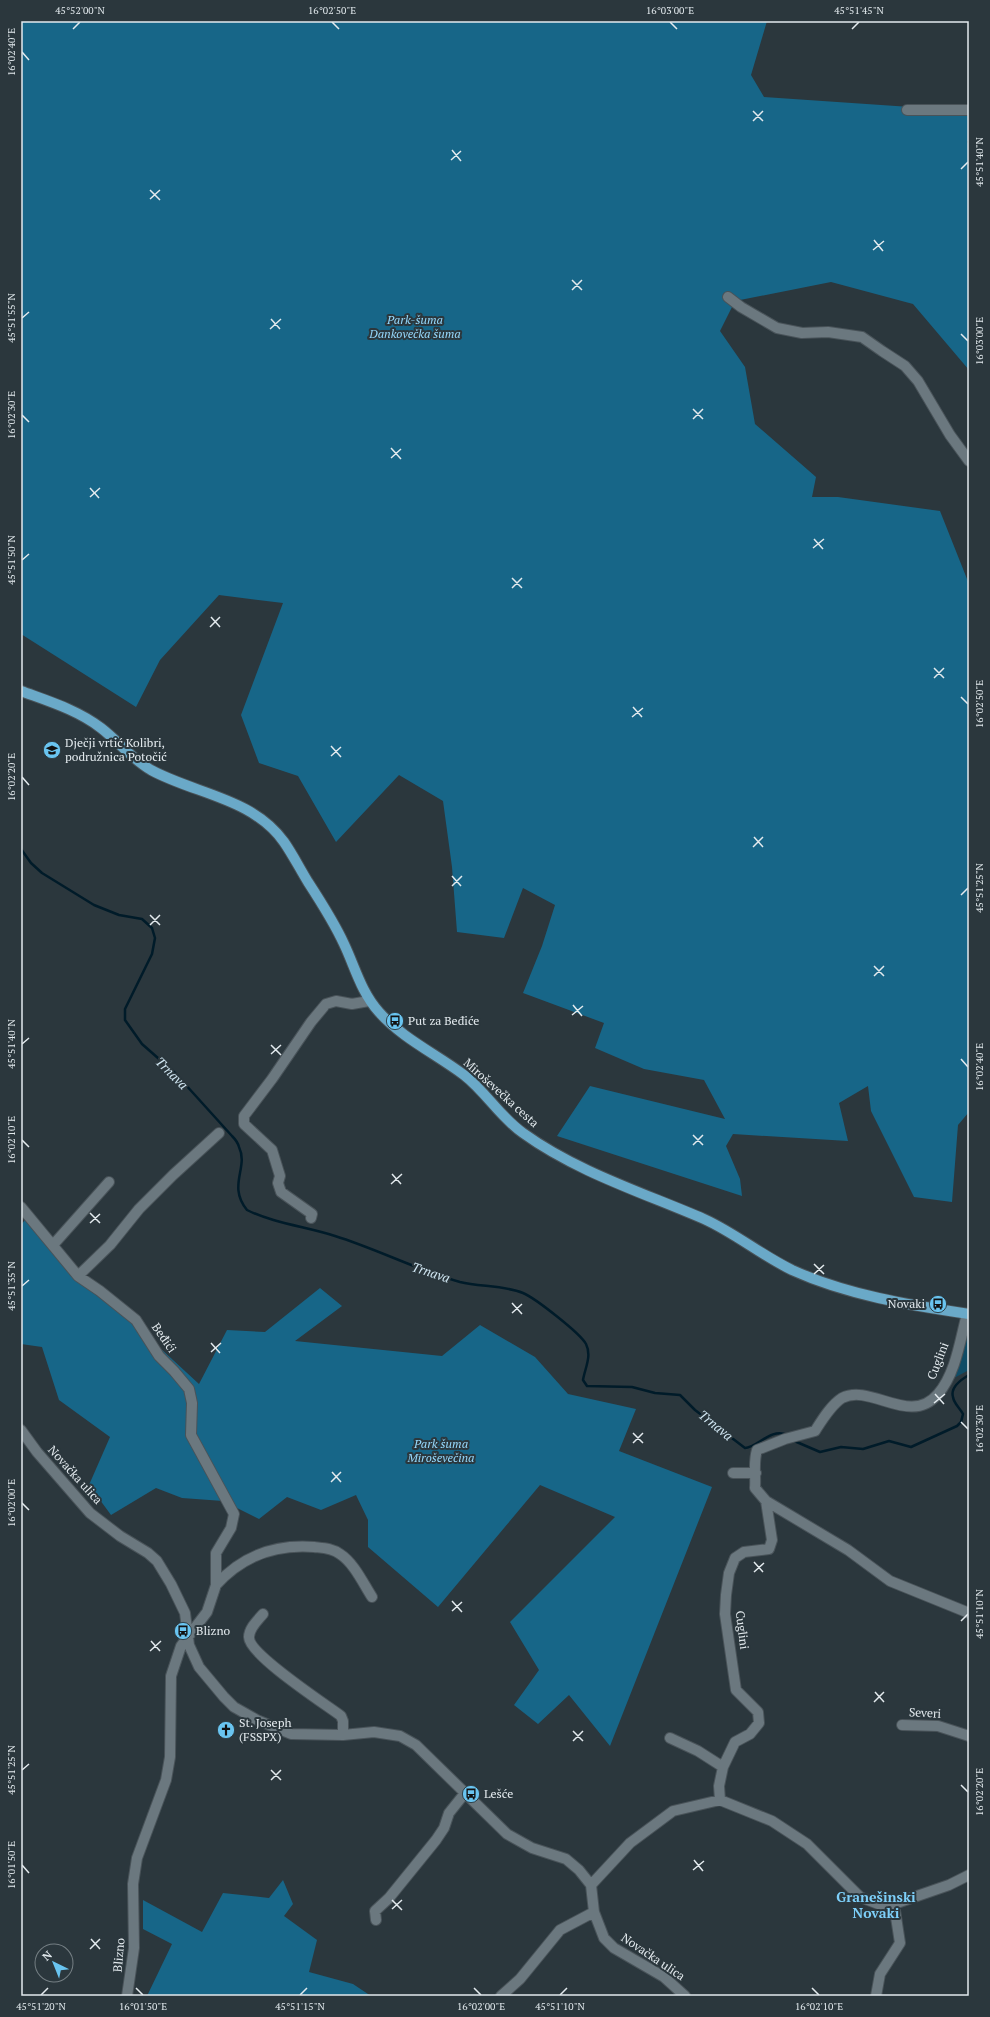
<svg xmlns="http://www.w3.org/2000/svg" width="990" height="2017" font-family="'PT Serif',serif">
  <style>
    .green { fill: #0f4c66 }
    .forest { fill: #176688 }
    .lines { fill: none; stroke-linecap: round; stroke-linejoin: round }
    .stream { stroke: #001b29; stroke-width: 2.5 }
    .minor-casing { stroke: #495359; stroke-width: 12 }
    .major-casing { stroke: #495359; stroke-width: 12 }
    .minor { stroke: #6b787f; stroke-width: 10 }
    .major { stroke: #6aa9c8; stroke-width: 10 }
    .ticks { fill: none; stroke: #e3eaee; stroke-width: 1.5 }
    .labels { text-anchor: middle; stroke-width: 4; stroke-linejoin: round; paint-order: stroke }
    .park-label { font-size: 12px; font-style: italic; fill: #95d9fd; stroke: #2b373d }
    .poi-label { font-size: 12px; fill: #e3eaee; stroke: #2b373d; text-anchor: start }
    .street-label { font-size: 12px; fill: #e3eaee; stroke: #2b373d }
    .water-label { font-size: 13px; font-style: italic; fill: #d2e8f4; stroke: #2b373d }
    .quarter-label { font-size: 14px; font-weight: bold; fill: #7dcff9; stroke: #2b373d }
    .neatline { fill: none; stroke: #e3eaee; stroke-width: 1.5 }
    .ticks-label { font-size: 10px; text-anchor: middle; fill: #e3eaee }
  </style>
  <rect width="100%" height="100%" fill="#2b373d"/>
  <!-- green -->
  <path class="green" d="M969,1332V1370L954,1378Z"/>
  <!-- forest -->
  <path class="forest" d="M21,21H767L751,75L764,97L969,111V139L967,142L969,144V370L913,304L831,282L735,301L720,331L745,367L755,424L816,477L812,497H838L940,511L969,584V1112L958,1125L952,1202L914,1197L871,1111L868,1086L839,1103L848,1141L733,1134L726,1146L740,1179L742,1196L557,1136L590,1086L725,1119L704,1080L644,1069L595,1048L604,1023L523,993L542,946L555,905L523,888L504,938L457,932L452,867L443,801L399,775L336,842L298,776L259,763L241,715L283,603L219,595L160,660L136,707L21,634Z
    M25,1220L79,1279L134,1324L199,1384L227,1330L265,1332L320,1288L342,1306L295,1341L442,1356L480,1325L535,1357L568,1394L636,1409L619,1451L712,1487L610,1746L569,1695L538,1724L514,1705L539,1670L510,1622L615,1517L540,1485L438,1607L368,1547V1520L356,1495L321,1510L287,1497L259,1519L223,1501L182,1498L156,1488L111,1515L89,1485L110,1437L59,1400L42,1347L21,1344V1225Z
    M283,1880L293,1904L284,1916L317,1940L309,1972L353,1984L371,1996H147L172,1944L143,1929V1900L202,1932L223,1893L269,1898Z"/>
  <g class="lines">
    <!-- stream -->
    <path class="stream" d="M21,849L31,863L42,873L94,905L119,915L142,919L152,928L155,938L152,954L125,1009V1020L142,1044L175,1073L232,1136C235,1139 238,1143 239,1147C249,1168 227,1185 247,1210C273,1223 307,1227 335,1236C377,1249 417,1270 460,1282C480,1287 503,1285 523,1293C535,1298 580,1333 586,1344C592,1356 585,1368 583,1380L587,1386L632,1387L655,1393L680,1395L695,1410L745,1448C757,1448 771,1427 787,1435
      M792,1440L820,1452L841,1447L863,1449L889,1441L911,1447L957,1426L961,1422L963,1414C960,1408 954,1404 953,1397C950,1387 962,1379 969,1375"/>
    <defs>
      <path id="minor" d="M907,110H969
        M728,297L741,307L777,328L802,333L828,332L862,337L882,351L905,366L918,381L950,435L969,461
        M21,1207L78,1276L100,1291L136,1320L159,1356L174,1371L189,1389L192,1403L191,1435L234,1514L231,1528L216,1553V1585L207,1612L181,1646L171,1676L170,1757L166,1780L137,1858L133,1884L134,1948L127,1996
        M311,1218L312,1214L281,1192L278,1183L280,1176L272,1150L244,1124V1116L272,1079L311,1022L326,1004L336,1001L352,1004L369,1001
        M53,1245L109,1182
        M78,1276L110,1245L139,1209L173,1175L219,1133
        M967,1314C960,1340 956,1373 938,1394C910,1427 871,1383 842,1398C831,1405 822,1420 815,1431L785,1439L757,1450C753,1463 756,1475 755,1488L766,1501L848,1550L890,1581L969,1613
        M21,1430L37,1452L90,1513L120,1536L148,1553L157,1561L171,1584L185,1613L189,1645L199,1667L224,1697L234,1707L257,1720L291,1734L343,1735L374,1732L400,1736L416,1745L507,1834L532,1848L566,1859L579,1870L591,1885L594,1912L604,1938L614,1948L664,1977L685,1996
        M733,1473H756
        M216,1585C242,1556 275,1544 314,1547C323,1548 332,1548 340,1554C354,1563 363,1583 372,1597
        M263,1614C258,1620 249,1628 249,1637C248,1654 325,1704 341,1716L343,1721V1735
        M902,1725L938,1726L969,1736
        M670,1738L698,1751L723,1767
        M720,1800L719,1786L723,1767L735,1742L750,1734L759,1723L758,1712L736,1690L725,1614L726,1595L729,1573L735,1558L744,1552L769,1549L772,1540L766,1501
        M591,1885L630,1843L673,1811L720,1800L772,1821L807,1844L860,1897L881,1905L894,1904L949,1885L969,1875
        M376,1920L375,1911L389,1898L436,1840L444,1828L449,1813L465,1793
        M501,1996L520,1979L560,1930L594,1912
        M876,1996L880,1974L900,1943L894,1904"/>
      <path id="major" d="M21,691C48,701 78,710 101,728C118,741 132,759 151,770C195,794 253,798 284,842C293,855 300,869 308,882C321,902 334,922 344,944C355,967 361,992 379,1012C402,1038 436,1054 464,1075C486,1092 500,1117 523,1133C577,1172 644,1193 704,1219C735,1233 761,1255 792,1270C847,1295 909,1305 969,1314"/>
    </defs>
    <!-- minor casing -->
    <use href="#minor" class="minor-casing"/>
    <!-- major casing -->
    <use href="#major" class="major-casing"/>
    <!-- minor -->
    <use href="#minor" class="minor"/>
    <!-- major -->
    <use href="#major" class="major"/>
  </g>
  <!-- ticks -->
  <path class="ticks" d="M332,22L339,29M670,22L677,29M73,29L80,22M852,29L859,22M22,52L29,60M753,111L763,121M753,121L763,111M452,150L461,161M451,160L461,151M961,169L968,162M150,190L160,200M150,199L160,190M874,240L883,251M873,250L884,241M572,280L582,290M572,290L582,280M22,318L29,312M271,319L280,329M270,329L281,319M961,334L968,341M693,409L703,419M22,415L29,422M693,419L703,409M391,448L401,459M391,458L401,449M90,488L99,498M90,497L100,488M814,539L823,549M813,548L824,539M22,560L29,554M512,578L522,588M512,588L522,578M211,617L220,627M210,627L220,617M934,668L944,678M934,678L944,668M961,697L968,704M633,707L642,717M632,717L643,708M331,746L341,757M331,756L341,747M22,777L29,785M754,837L763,847M753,847L763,837M452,876L461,886M452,886L462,876M961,895L968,888M150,915L160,925M150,925L160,915M874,966L884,976M874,976L884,966M573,1005L582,1016M572,1015L583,1006M22,1044L29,1038M271,1045L281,1055M271,1054L281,1045M961,1059L968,1067M693,1135L703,1145M22,1140L29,1147M693,1145L703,1135M392,1174L401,1184M391,1184L402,1174M90,1213L100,1223M90,1223L100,1214M814,1264L824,1274M814,1274L824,1265M22,1286L29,1280M512,1303L522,1314M512,1313L522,1304M211,1343L220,1353M211,1352L221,1343M935,1394L944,1404M934,1403L945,1394M961,1422L968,1429M633,1433L643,1443M633,1443L643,1433M332,1472L341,1482M331,1482L341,1472M22,1503L29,1510M754,1562L763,1572M754,1572L764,1563M452,1601L462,1612M452,1611L462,1602M961,1621L968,1614M151,1641L160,1651M150,1651L161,1641M875,1692L884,1702M874,1702L884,1692M573,1731L583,1741M573,1741L583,1731M22,1770L29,1764M271,1770L281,1780M271,1780L281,1770M961,1785L968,1792M694,1860L703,1871M22,1865L29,1873M693,1870L704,1861M392,1900L402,1910M392,1909L402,1900M91,1939L100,1949M90,1949L100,1939M136,1988L143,1995M474,1988L481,1995M812,1988L819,1995M41,1995L48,1988M300,1995L307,1988M560,1995L567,1988"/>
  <!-- icons -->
  <defs>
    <symbol id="school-disc" viewBox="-11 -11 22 22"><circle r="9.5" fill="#69c4f0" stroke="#2b373d"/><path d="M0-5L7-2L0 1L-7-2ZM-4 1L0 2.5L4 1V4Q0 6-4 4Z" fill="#111"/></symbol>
    <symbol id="bus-disc" viewBox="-11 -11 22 22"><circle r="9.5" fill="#69c4f0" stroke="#2b373d"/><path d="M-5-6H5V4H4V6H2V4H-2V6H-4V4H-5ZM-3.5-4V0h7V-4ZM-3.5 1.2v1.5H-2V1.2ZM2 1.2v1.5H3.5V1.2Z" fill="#111"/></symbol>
    <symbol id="church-disc" viewBox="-11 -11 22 22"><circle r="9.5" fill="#69c4f0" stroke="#2b373d"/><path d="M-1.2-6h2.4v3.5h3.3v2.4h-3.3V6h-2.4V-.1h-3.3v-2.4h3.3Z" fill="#111"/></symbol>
  </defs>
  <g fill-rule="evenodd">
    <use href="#school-disc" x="42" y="740" width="20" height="20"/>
    <use href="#bus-disc" x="385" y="1011" width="20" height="20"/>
    <use href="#bus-disc" x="928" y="1294" width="20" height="20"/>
    <use href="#bus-disc" x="173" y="1621" width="20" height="20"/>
    <use href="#church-disc" x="216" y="1720" width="20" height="20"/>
    <use href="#bus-disc" x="461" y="1784" width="20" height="20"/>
  </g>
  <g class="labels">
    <!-- park labels -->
    <g class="park-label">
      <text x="415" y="324">Park-šuma<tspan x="415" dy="14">Dankovečka šuma</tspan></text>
      <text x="441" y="1448">Park šuma<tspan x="441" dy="14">Miroševečina</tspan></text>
    </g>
    <!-- poi labels -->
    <g class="poi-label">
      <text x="65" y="747">Dječji vrtić Kolibri,<tspan x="65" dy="14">podružnica Potočić</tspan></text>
      <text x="408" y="1025">Put za Beđiće</text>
      <text x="925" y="1308" text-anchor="end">Novaki</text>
      <text x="196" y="1635">Blizno</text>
      <text x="239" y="1727">St. Joseph<tspan x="239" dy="14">(FSSPX)</tspan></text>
      <text x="484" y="1798">Lešće</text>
    </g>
    <!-- street labels -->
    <g class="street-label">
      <text transform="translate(501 1093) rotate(42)" y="4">Miroševečka cesta</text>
      <text transform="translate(164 1338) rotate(55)" y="4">Beđići</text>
      <text transform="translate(938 1361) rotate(-69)" y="4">Cuglini</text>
      <text transform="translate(75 1475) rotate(48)" y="4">Novačka ulica</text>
      <text transform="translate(742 1630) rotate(83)" y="4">Cuglini</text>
      <text transform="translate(925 1713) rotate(3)" y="4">Severi</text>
      <text transform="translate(119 1955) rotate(-85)" y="4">Blizno</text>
      <text transform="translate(653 1957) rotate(34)" y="4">Novačka ulica</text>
    </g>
    <!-- water labels -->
    <g class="water-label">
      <text transform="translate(172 1073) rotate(45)" y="5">Trnava</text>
      <text transform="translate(431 1272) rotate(18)" y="5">Trnava</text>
      <text transform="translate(716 1425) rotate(39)" y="5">Trnava</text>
    </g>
    <!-- quarter labels -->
    <g class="quarter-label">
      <text x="876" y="1902">Granešinski<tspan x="876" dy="16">Novaki</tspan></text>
    </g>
  </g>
  <!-- border -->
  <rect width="990" height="2017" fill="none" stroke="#2b373d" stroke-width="44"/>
  <!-- north arrow -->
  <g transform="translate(54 1963) rotate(317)"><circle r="19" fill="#2b373d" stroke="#757f84"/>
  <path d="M0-3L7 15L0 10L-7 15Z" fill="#69c4f0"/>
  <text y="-6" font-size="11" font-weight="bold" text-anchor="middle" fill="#e3eaee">N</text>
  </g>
  <rect x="22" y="22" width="946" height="1973" class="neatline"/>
  <g class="ticks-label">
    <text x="80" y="14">45°52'00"N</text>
    <text x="332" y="14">16°02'50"E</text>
    <text x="670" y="14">16°03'00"E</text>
    <text x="859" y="14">45°51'45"N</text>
    <text transform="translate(11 52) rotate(-90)" y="4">16°02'40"E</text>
    <text transform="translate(979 162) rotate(-90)" y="4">45°51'40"N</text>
    <text transform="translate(11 318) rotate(-90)" y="4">45°51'55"N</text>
    <text transform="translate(979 341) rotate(-90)" y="4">16°03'00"E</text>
    <text transform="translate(11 415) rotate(-90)" y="4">16°02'30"E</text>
    <text transform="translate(11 560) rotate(-90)" y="4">45°51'50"N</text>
    <text transform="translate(979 704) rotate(-90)" y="4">16°02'50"E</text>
    <text transform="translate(11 777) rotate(-90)" y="4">16°02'20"E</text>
    <text transform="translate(979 888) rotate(-90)" y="4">45°51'25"N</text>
    <text transform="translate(11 1044) rotate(-90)" y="4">45°51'40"N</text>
    <text transform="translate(979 1067) rotate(-90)" y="4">16°02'40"E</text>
    <text transform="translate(11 1140) rotate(-90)" y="4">16°02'10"E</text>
    <text transform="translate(11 1286) rotate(-90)" y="4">45°51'35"N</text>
    <text transform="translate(979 1429) rotate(-90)" y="4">16°02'30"E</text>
    <text transform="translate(11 1503) rotate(-90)" y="4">16°02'00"E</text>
    <text transform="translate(979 1614) rotate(-90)" y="4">45°51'10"N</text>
    <text transform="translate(11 1770) rotate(-90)" y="4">45°51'25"N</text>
    <text transform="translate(979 1792) rotate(-90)" y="4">16°02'20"E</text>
    <text transform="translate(11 1865) rotate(-90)" y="4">16°01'50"E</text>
    <text x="41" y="2010">45°51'20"N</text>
    <text x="143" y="2010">16°01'50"E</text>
    <text x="300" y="2010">45°51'15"N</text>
    <text x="481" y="2010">16°02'00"E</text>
    <text x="560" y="2010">45°51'10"N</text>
    <text x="819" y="2010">16°02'10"E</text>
  </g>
</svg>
